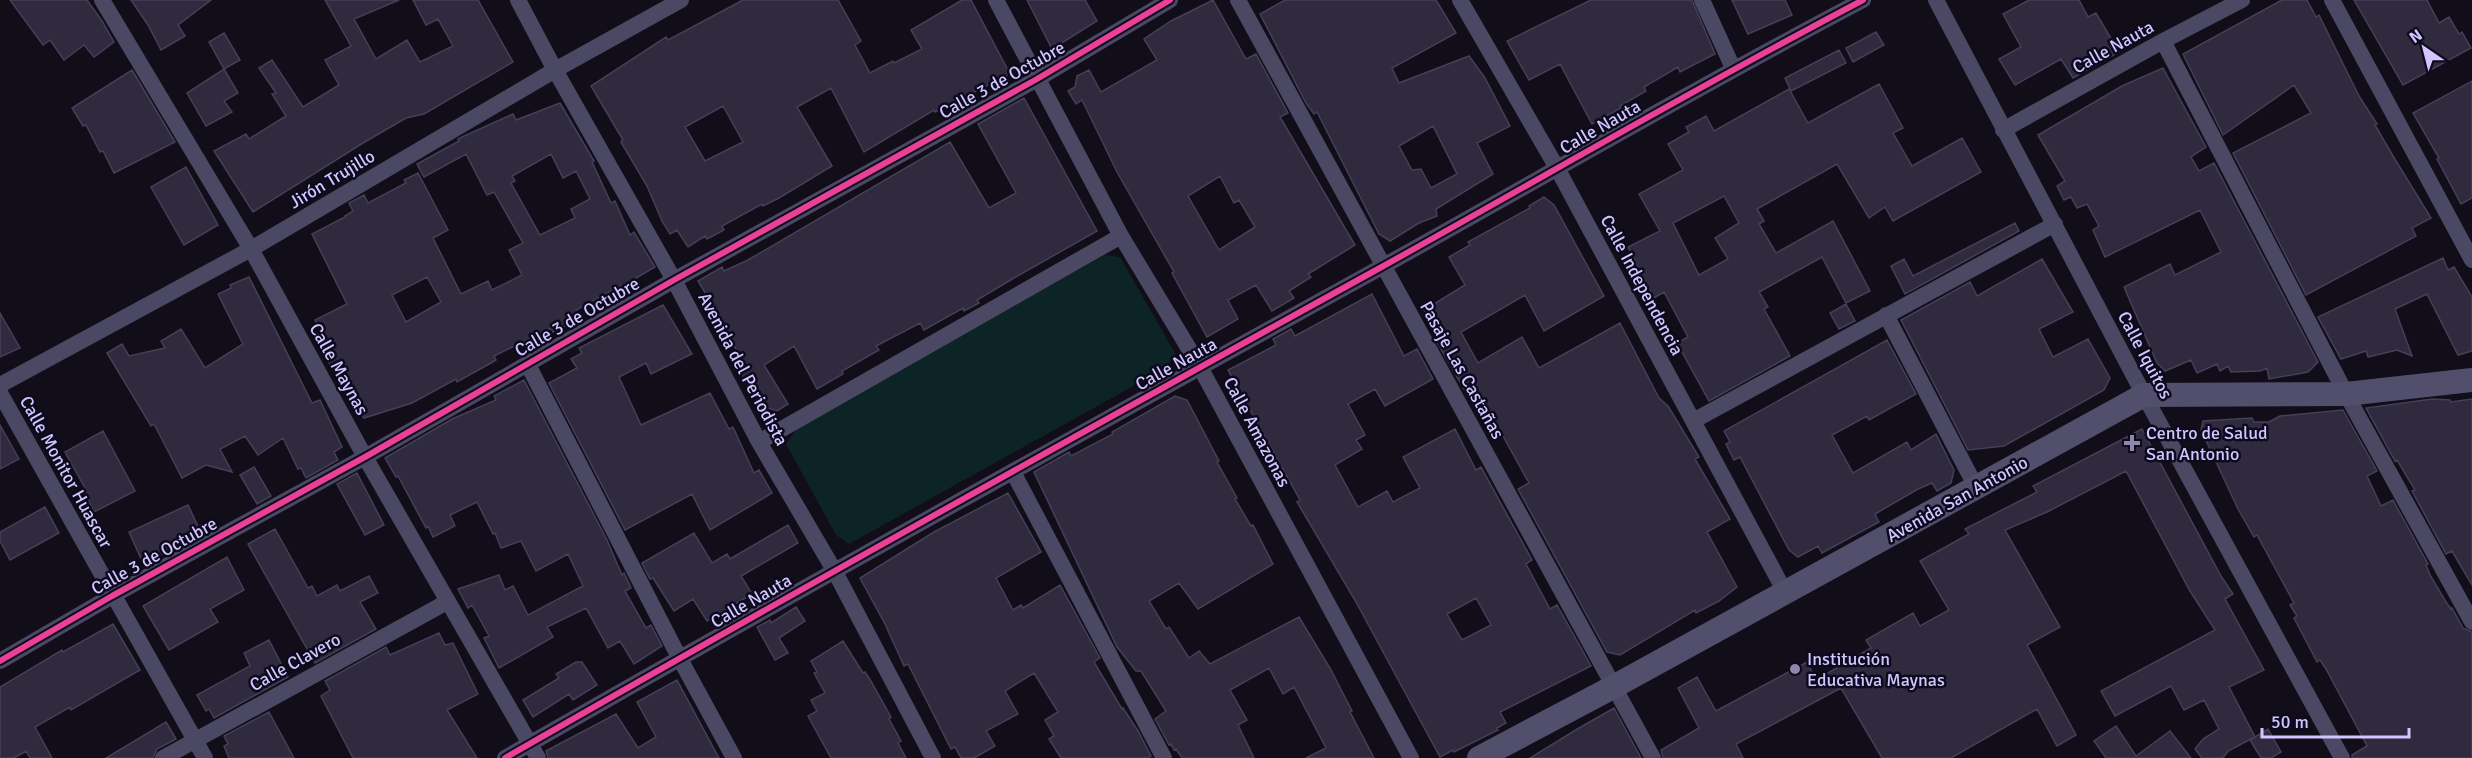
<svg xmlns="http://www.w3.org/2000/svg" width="2472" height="758" font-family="Signika,sans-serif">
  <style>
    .green { fill: #0d2426 }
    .building { fill: #2f2a3d; stroke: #453f58; stroke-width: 1.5; fill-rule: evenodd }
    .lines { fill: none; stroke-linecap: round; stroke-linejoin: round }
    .minor { stroke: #4b4863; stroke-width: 16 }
    .secondary { stroke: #524f6d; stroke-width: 24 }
    .cycleway-casing { stroke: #0e0a1d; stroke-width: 10 }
    .cycleway { stroke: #ea4096; stroke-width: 6 }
    .poi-dot { fill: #8e86ae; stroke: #0e0a1d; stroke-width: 2 }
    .labels { text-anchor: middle; stroke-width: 5; stroke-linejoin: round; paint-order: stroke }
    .street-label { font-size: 18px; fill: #d1c6ff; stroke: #0e0a1d }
    .poi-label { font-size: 18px; fill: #d1c6ff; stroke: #0e0a1d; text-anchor: start }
  </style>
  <rect width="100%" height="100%" fill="#110e19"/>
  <!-- green -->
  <path class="green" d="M1105,255L1120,257L1176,355L1164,369L849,544L836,535L786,444L798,427Z"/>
  <!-- building -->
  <path class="building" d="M10,0H87L102,21L114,42L94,57L84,45L64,60L50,40L43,45Z
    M131,0H211L178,25L185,36L161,50L148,25Z
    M325,0H399L354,19L376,59L407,40L420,62L453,46L438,19L426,25L413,0H478L513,62L424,114L406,118L363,143L253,212L214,151L246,134L249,139L286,116L272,94L276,93L259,68L272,60L303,107L339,85L325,60L351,46Z
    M743,0H838L861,41L855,45L870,73L893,61L894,63L922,49L911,30L962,0H971L1010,74L935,112L934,110L864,152L831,88L797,107L832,166L779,198L763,206L762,204L722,226L724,230L707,239L705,236L688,247L677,230L670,234L662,221L647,186L621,142L623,140L591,86L666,37L668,40ZM723,106L743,142L705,161L685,127Z
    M1027,0H1085L1097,21L1052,49Z
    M1213,0L1246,59L1256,54L1288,113L1280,117L1355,245L1308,274L1311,277L1289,291L1294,298L1272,311L1256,285L1228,300L1238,319L1207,337L1172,273L1174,272L1117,172L1082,100L1076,104L1068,91L1075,87L1077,76L1089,70L1101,92L1157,60L1144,39L1171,21ZM1220,176L1234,203L1239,200L1255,227L1219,250L1188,196Z
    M1285,0H1436L1456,33L1392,68L1399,83L1469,56L1485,78L1510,126L1477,143L1493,174L1436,209L1437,216L1419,223L1390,241L1379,234L1317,112L1314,114L1306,103L1260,14ZM1433,126L1457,174L1431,188L1421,169L1412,170L1399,146Z
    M1591,0H1692L1715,54L1680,72L1678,67L1644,87L1646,91L1620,106L1621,108L1592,124L1560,64L1529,80L1507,41Z
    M1732,0H1785L1792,15L1748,34Z
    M2029,0H2079L2088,17L2096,13L2119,52L2073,78L2061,59L2015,85L1999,59L2021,47L2003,14Z
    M2282,0H2307L2316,17L2319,15L2359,96L2377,124L2375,125L2393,156L2431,218L2412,228L2416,236L2306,295L2233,153L2311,113L2294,85L2223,135L2183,54Z
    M2354,0H2427L2439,23L2449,17L2459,34L2462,32L2471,48L2403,85Z
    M1876,32L1884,45L1853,62L1846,48Z
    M224,33L240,60L224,69L209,42Z
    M1839,50L1846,63L1791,91L1785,78Z
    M2163,68L2206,147L2191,157L2199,171L2214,163L2318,362L2308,372L2269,379L2267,368L2260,371L2231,372L2228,366L2220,371L2217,364L2197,373L2191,360L2165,371L2157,363L2124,287L2170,264L2175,275L2221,252L2200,210L2105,257L2093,230L2099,226L2087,204L2077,208L2071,197L2064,200L2057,186L2065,181L2038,135L2122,86Z
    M224,69L238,93L224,101L232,112L206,126L187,93Z
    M132,70L175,142L114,173L103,151L100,152L86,125L83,126L72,108Z
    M2472,81V198L2461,204L2437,159L2439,158L2413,113Z
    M1879,84L1903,128L1893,133L1912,166L1962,138L1981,172L1893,221L1885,207L1869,218L1837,164L1757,209L1764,221L1759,224L1776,253L1833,221L1870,291L1846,303L1822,257L1759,292L1768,307L1764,309L1790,356L1709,401L1677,343L1688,337L1664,292L1654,298L1628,247L1660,231L1639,194L1683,170L1668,144L1689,132L1686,127L1706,116L1714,131L1789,89L1808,123ZM1724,196L1739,223L1715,238L1728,259L1699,275L1673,223Z
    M1024,98L1097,231L1014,278L977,300L979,303L964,311L963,308L924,330L920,323L876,346L879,350L842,371L843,374L817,389L794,346L764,365L788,404L777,411L762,406L735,364L742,360L729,337L731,336L698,281L722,267L724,271L748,260L950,142L989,208L1016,193L978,124Z
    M560,103L594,161L592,162L611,203L615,201L630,235L634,232L655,267L636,278L637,281L624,288L622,285L576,310L578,313L565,320L568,325L553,332L551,328L494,356L496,360L491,363L457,382L456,379L412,403L364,418L351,399L349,400L328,361L334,358L315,320L347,304L312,234L345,217V216L353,211L349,203L364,195L368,203L406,183L404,180L418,173L448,230L433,238L461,294L488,281L492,290L522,275L509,250L523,243L494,192L487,195L466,154L424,177L417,164L459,141L458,139L462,137L513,114L516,120ZM551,154L563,178L576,171L590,199L571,209L575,218L540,235L511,183L515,181L512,176ZM427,277L441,302L406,322L392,295Z
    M186,167L218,225L184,245L151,187Z
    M1544,197L1554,205L1604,296L1544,331L1525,295L1461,332L1478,363L1522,337L1539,368L1620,323L1659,398L1668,406L1699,457L1695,459L1730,519L1707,532L1737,587L1719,601L1696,613L1695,610L1620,655L1607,652L1518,489L1529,483L1499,429L1492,433L1468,396L1435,339L1438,337L1424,310L1465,285L1449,257L1470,245L1468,242L1530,208L1529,206Z
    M2015,223L2019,231L1905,294L1891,266L1904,259L1913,276Z
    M2443,258L2448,270L2454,267L2472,297V351L2458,355L2427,294L2395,309L2412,356L2397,350L2368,357L2366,351L2341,359L2318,317Z
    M2042,259L2073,312L2039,329L2053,357L2088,339L2110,378L2104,390L2004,446L1968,450L1901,320L1970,282L1977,296Z
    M249,277L312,403L320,400L342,447L334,452L338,460L306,478L301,468L298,469L283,438L258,455L245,436L220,449L232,472L206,465L182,478L154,424L151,426L107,353L122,344L129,356L165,348L161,341L181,329L205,368L243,344L218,294L231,288L230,285Z
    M1372,294L1404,356L1417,349L1433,379L1385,406L1375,389L1348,404L1365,435L1356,440L1362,449L1335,465L1358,507L1387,491L1393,502L1420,488L1403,457L1455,429L1476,470L1481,467L1532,560L1526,564L1550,609L1557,605L1591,666L1500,712L1506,723L1497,728L1498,730L1454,752L1453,750L1440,757L1356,602L1297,502L1300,500L1228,370L1276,345L1273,339L1291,329L1295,336ZM1476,598L1491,625L1462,640L1447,614Z
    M1846,304L1855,321L1839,329L1830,313Z
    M663,305L692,354L651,374L646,363L619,377L641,425L710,393L729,429L733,427L754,473L759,470L772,493L710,530L692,494L625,530L549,383L577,368L571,359L582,353L579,348Z
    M0,313L20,348L0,357Z
    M1887,340L1916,394L1869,420L1867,416L1832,435L1853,473L1907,442L1911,450L1936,434L1954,470L1951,483L1937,491L1932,483L1918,489L1875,514L1879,522L1822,553L1818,546L1798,557L1789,550L1740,457L1734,460L1726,444L1730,442L1724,431Z
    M524,380L607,540L622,575L624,573L631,588L625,591L646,628L651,625L662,646L634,664L620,641L608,648L586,608L547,627L553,637L499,668L484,638L489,636L472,605L468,608L458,589L499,575L505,590L513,586L528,615L583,586L568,554L536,571L521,541L501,548L495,533L493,534L477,502L450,515L455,526L433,537L428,526L426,528L398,476L396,477L385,458L452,419L496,400L494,396Z
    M1175,396L1187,400L1219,461L1217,462L1237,498L1235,499L1251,526L1253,525L1273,564L1198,609L1179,583L1149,601L1166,629L1169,627L1189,658L1199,651L1210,664L1299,617L1330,668L1352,711L1350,712L1374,758H1306L1326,748L1294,687L1283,694L1269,668L1230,690L1247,720L1238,725L1254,758H1182L1176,749L1174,750L1171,744L1169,745L1155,719L1166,711L1141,671H1136L1117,647L1034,472L1069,452L1071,456L1113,434L1112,432Z
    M2432,399L2450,400L2451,402L2472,399V585L2452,551L2446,554L2412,491L2415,490L2397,460L2395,461L2366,408Z
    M2343,410L2377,471L2367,476L2381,506L2393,500L2428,564L2426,565L2430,575L2446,602L2451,609L2452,608L2463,628L2472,632V758H2352V755L2367,746L2326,669L2320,660L2317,662L2294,618L2297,616L2290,605L2294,603L2257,535L2254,537L2238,509L2201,430L2203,421L2252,418L2254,422H2269L2280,416Z
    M0,425L19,459L0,469Z
    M2142,429L2221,576L2233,594L2225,599L2264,670L2229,687L2255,737L2228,751L2223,758H2202L2195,749L2203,739L2219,729L2204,700L2184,710L2171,686L2115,716L2101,691L2215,630L2190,591L2126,471L2047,512L2005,530L2060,627L2027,645L2076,735L2057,746L2037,709L1951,758H1882L1841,688L1736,744L1743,758H1663L1661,750L1699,728L1678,688L1697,677L1716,711L1807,662L1816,680L1871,648L1866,640L1913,613L1920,626L1949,610L1920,561L1969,534L1965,529L2037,492L2033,486Z
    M103,431L135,491L94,512L83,490L85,488L65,452Z
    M254,467L271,496L257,504L240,475Z
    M357,473L384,525L365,535L337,484Z
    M1008,493L1041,552L996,578L1013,610L1021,605L1023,608L1060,585L1100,658L1094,662L1122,709L1123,708L1138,731L1151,756L1148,758H1061L1049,739L1054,736L1045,720L1058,712L1034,673L1005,691L1018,714L986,731L995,746L974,758H961L955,747L951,749L908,664L904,666L885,624L860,578L934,532Z
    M188,505L202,535L143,563L129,532Z
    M45,507L59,533L10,560L0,541V532Z
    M788,525L798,543L741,576L752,594L707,621L693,599L674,611L653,578L650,579L642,563L694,533L712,563L727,554L730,559Z
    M275,529L308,588L312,586L317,596L337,585L340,591L369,576L378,593L360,602L376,629L315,663L248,544Z
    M227,557L244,590L210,609L218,622L169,650L143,606Z
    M796,607L805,621L779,638L788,653L775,660L757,627L770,620L771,623Z
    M113,624L140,670L71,710L70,707L35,727L52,758H30L26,751L14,758H0V687L62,650L63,652Z
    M439,633L445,645L453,643L478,694L447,710L477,758H353L321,696L330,690L325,681L386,647L390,655Z
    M269,640L288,677L214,718L209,709L206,711L197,695L250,666L244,653Z
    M843,641L863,673L865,672L872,683L891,717L889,719L901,741L898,743L906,758H831L808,716L817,711L811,700L825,693L814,673L817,672L811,661Z
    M576,662H582L597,685L573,700L569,694L533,717L523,700L559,678L556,674Z
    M677,680L719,758H548L546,751L616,714L638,748L656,737L637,702Z
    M1614,708L1641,758H1530L1579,728Z
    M269,712L294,758H229L224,746L228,744L224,736Z
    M166,722L176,739L157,749L153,758H106Z
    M2116,726L2136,756L2170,731L2191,758H2106L2094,741Z
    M2268,729L2281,752L2271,758H2261L2250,740Z"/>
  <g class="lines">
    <!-- minor -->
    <path class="minor" d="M102,0L251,249L365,457L538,758
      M518,0L555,70L674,280L759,442L834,570L933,758
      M996,0L1121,236L1200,367L1411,758
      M1238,0L1653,758
      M1460,0L1557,168L1785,592
      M1702,0L1733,68
      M1936,0L2144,395L2342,758
      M2332,0L2472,260
      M2163,41L2346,394L2472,622
      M2003,130L2163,41L2242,0
      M1886,315L1977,489
      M527,363L680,659L734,758
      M0,385L251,249L555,70L681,0
      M0,393L205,758
      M1693,421L2055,224
      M759,442L1121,236
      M1013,472L1164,758
      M0,661L112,596L365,457L674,280L1037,79L1170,0
      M163,758L447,602
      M505,758C794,592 1086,430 1378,269C1540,179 1699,86 1863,0"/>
    <!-- secondary -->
    <path class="secondary" d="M1479,758L1615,686L2144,395L2346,394L2472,380"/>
    <defs>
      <path id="cycleway" d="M0,661L112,596L365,457L674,280L1037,79L1170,0
        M505,758C794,592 1086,430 1378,269C1540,179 1699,86 1863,0"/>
    </defs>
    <!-- cycleway casing -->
    <use href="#cycleway" class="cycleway-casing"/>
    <!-- cycleway -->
    <use href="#cycleway" class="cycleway"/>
  </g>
  <!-- markers -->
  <g class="poi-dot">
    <path d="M2129 434h6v6h6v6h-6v6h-6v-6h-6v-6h6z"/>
    <circle cx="1795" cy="669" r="6"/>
  </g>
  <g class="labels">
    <!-- street labels -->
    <g class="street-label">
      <text transform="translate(2113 47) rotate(-29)" y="6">Calle Nauta</text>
      <text transform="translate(1002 80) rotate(-29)" y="6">Calle 3 de Octubre</text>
      <text transform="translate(1600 127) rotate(-30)" y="6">Calle Nauta</text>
      <text transform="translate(332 179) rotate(-31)" y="6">Jirón Trujillo</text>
      <text transform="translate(1642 285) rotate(62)" y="6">Calle Independencia</text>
      <text transform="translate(577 317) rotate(-30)" y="6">Calle 3 de Octubre</text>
      <text transform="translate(2145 355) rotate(62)" y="6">Calle Iquitos</text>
      <text transform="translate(1176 364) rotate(-29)" y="6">Calle Nauta</text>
      <text transform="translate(339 369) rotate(61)" y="6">Calle Maynas</text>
      <text transform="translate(743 369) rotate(62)" y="6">Avenida del Periodista</text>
      <text transform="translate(1462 370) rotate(61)" y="6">Pasaje Las Castañas</text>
      <text transform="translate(1257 432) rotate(62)" y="6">Calle Amazonas</text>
      <text transform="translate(66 472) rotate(61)" y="6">Calle Monitor Huascar</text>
      <text transform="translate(1957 499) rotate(-29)" y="6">Avenida San Antonio</text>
      <text transform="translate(154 556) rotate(-29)" y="6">Calle 3 de Octubre</text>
      <text transform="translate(751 601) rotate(-30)" y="6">Calle Nauta</text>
      <text transform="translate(295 662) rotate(-29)" y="6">Calle Clavero</text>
    </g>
    <!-- poi labels -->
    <g class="poi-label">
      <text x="2146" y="439">Centro de Salud<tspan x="2146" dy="21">San Antonio</tspan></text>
      <text x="1807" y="665">Institución<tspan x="1807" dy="21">Educativa Maynas</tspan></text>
    </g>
  </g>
  <!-- north arrow -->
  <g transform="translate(2424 48) rotate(325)" stroke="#0e0a1d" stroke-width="4.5" paint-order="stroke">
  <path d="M0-4.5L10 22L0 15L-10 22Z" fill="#d1c6ff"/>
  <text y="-9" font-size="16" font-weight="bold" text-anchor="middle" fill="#d1c6ff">N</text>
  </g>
  <!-- scale -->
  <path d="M2262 728v9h147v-9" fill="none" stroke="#d1c6ff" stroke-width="3"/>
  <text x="2271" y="728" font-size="18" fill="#d1c6ff" stroke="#0e0a1d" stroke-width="4.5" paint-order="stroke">50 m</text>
</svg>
